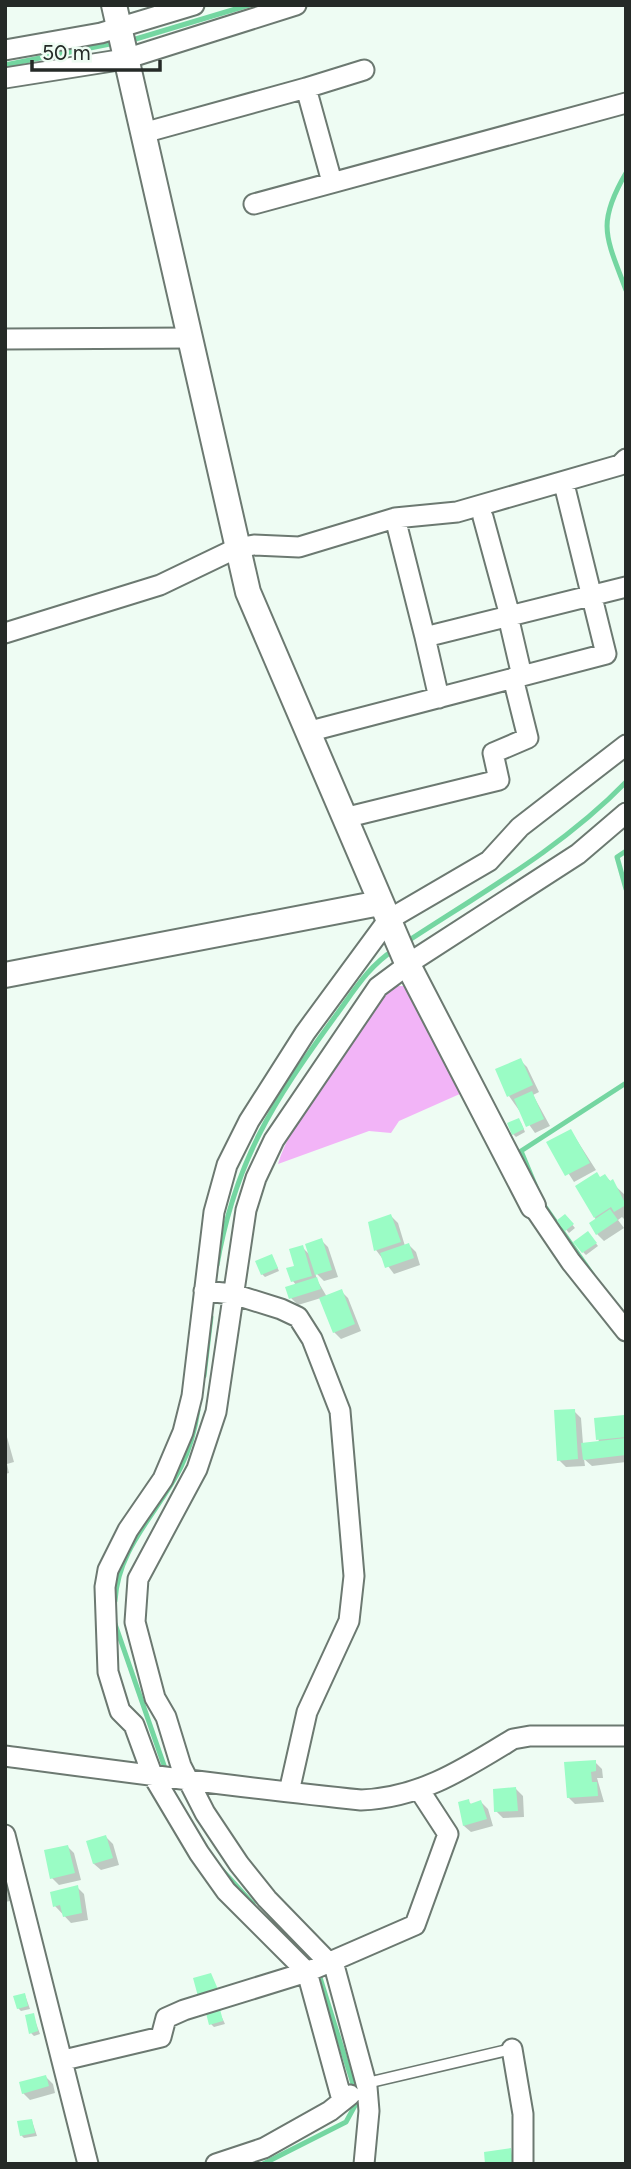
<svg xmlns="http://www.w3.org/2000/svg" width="631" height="2169" font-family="Figtree,sans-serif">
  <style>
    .green { fill: #f2b4f7 }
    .shadow { fill: #0003 }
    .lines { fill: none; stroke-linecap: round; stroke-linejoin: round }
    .stream { stroke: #74d6a1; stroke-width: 5 }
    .building { fill: #9afcc5 }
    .service-casing { stroke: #6c7971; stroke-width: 13 }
    .minor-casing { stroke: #6c7971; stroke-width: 23 }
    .tertiary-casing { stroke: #6c7971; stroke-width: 28 }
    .service { stroke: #fff; stroke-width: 10 }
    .minor { stroke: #fff; stroke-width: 19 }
    .tertiary { stroke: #fff; stroke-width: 24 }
  </style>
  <rect width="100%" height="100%" fill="#eefcf3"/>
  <!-- green -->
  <path class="green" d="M396,986H409L462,1093L399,1121L391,1133L369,1131L278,1164C293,1114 353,1040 384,995Z"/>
  <!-- shadow -->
  <path class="shadow" d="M520,1060L527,1067L539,1092L533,1095L550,1126L535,1133L509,1096Z
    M521,1123L525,1132L516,1137L513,1134Z
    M571,1131L596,1170L574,1182L549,1143Z
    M605,1176L626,1196V1221L622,1217L618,1220L624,1228L604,1241L597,1234L595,1217L601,1178Z
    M391,1216L398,1223L405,1246L409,1245L416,1252L420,1265L394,1274L376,1250Z
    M565,1216L575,1228L569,1233L559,1221Z
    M591,1237L598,1246L586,1255L583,1252Z
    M321,1240L328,1247L338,1277L324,1281L315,1272L317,1280L327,1297L341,1291L348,1298L361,1331L341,1339L334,1332L321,1298L298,1305L291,1298L296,1285L293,1281L302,1247L311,1256Z
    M272,1256L279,1271L265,1277L262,1274Z
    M574,1411L581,1418L583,1444L599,1443L596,1420L623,1417L626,1419V1462L592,1466L584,1459L585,1466L566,1467L559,1460Z
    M5,1430L14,1462L7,1464L9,1473L5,1474Z
    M595,1762L602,1769L603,1778H597L604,1802L575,1804L568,1797Z
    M516,1789L523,1796L524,1817L503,1818L496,1811Z
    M468,1801L472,1805L481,1802L488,1809L493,1826L471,1832L464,1826Z
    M106,1837L113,1844L119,1865L101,1870L94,1864L88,1842Z
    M67,1846L74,1853L81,1880L59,1885L52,1878Z
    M5,1874L10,1901L5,1902Z
    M77,1887L84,1894L88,1920L71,1923L55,1906Z
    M25,1995L30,2009L21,2011L18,2008Z
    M219,2011L225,2024L214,2027L211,2024Z
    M33,2015L40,2034L34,2036L31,2033Z
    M46,2077L53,2084L55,2093L30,2100L23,2093Z
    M32,2121L37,2136L24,2138L21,2135Z"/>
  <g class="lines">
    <!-- stream -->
    <path class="stream" d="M129,41L249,5
      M5,65L115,43
      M626,173C596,224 606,237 626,290
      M626,851L617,857L626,889
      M405,943C481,893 562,848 626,782
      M217,1265C235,1161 273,1102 334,1018C352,994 368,966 394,950
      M592,1274L543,1204L521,1151L626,1083
      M204,1376L211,1317
      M115,1601C118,1547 158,1513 181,1467C190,1449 195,1430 198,1410
      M114,1621L167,1774
      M222,1870L253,1904
      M267,1919L313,1963
      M263,2164L346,2122L358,2100L318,1971"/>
  </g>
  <!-- building -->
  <path class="building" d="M521,1058L533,1085L507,1097L495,1069Z
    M532,1091L544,1119L526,1127L514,1099Z
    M519,1118L524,1129L512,1135L507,1123Z
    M571,1129L590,1163L565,1176L546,1142Z
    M597,1172L600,1177L605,1174L610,1181L613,1179L626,1205L614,1212L611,1207L594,1218L575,1186Z
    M610,1209L618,1220L596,1235L589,1223Z
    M391,1214L401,1242L374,1251L368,1222Z
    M565,1214L574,1224L565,1231L556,1221Z
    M588,1231L597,1243L582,1253L573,1242Z
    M322,1238L332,1270L315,1275L305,1244Z
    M409,1243L414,1258L385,1268L380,1253Z
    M303,1245L312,1276L291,1282L286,1268L294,1266L289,1249Z
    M272,1254L278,1268L261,1275L255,1261Z
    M317,1277L321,1289L289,1299L285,1287Z
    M342,1289L355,1324L333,1333L319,1298Z
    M575,1409L578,1459L557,1461L554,1410Z
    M624,1415L626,1437L596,1440L594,1418Z
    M626,1438V1455L583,1460L581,1443Z
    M596,1760V1771L591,1772L592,1782H597L598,1796L567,1798L564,1762Z
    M516,1787L518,1811L494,1812L493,1789Z
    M469,1799L470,1804L481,1800L487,1819L463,1826L458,1802Z
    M106,1835L113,1858L93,1864L86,1841Z
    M68,1845L75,1873L50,1879L44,1850Z
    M78,1885L82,1913L63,1917L60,1905L53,1907L50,1892Z
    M211,1973L220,1994L199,2000L193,1978Z
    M25,1993L28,2006L17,2009L13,1996Z
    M220,2009L223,2021L209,2025L206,2013Z
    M34,2013L38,2031L29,2034L25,2015Z
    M46,2075L49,2086L22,2094L19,2082Z
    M32,2119L35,2133L20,2136L17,2121Z
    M511,2148L513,2163L485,2164L484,2152Z"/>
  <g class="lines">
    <defs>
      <path id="service" d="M367,2083L512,2049"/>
      <path id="minor" d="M5,50L101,33L194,5
        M5,78L125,59L296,5
        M306,88L364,70
        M143,133L306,88L332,182
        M254,204L626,103
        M5,339L189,338
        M483,517L510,616
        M395,518L425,637L626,587
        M508,616L522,676
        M5,633L160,585L237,548L254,545L299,547L395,518L457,512L620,465L626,459
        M425,637L439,698
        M307,732L606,654L566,492
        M344,818L499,780L493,753L528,738L513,678
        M533,1206L571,1262L626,1331
        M204,1291L233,1294L281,1309L298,1317L312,1339L340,1411L354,1576L349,1621L307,1712L289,1792
        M5,1756C124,1772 242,1788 361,1800C420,1798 464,1769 513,1739L530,1736H626
        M5,1835L88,2164
        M512,2049L523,2114V2164
        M64,2060L161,2037L166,2018L184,2010L307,1972L415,1925L448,1834L420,1791
        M342,2100L307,1972L226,1891L199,1853L152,1774L134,1725L120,1711L108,1672L105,1587L108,1570L128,1530L163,1479L183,1432L192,1396L214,1212L227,1165L249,1121L305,1033L388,920L489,861L520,827L626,745
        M216,2164L264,2148L330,2111L350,2095
        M364,2164L369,2111L367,2087L335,1969L267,1899L239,1864L205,1813L181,1766L166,1717L155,1698L135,1622L138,1579L197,1469L216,1412L246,1210L256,1178L274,1140L378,987L417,958L578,854L626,813"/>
      <path id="tertiary" d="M114,5L248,592L408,965L533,1206
        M5,975L380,903"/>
    </defs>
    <!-- service casing -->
    <use href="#service" class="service-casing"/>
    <!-- minor casing -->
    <use href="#minor" class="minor-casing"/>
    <!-- tertiary casing -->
    <use href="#tertiary" class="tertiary-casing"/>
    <!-- service -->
    <use href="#service" class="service"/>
    <!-- minor -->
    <use href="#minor" class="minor"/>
    <!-- tertiary -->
    <use href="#tertiary" class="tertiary"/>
  </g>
  <!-- border -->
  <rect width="631" height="2169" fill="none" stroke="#252a27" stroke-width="14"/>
  <!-- scale -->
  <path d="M32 60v10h128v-10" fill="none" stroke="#252a27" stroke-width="3.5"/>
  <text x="42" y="60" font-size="21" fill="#252a27" stroke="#eefcf3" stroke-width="5" paint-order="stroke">50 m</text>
</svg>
